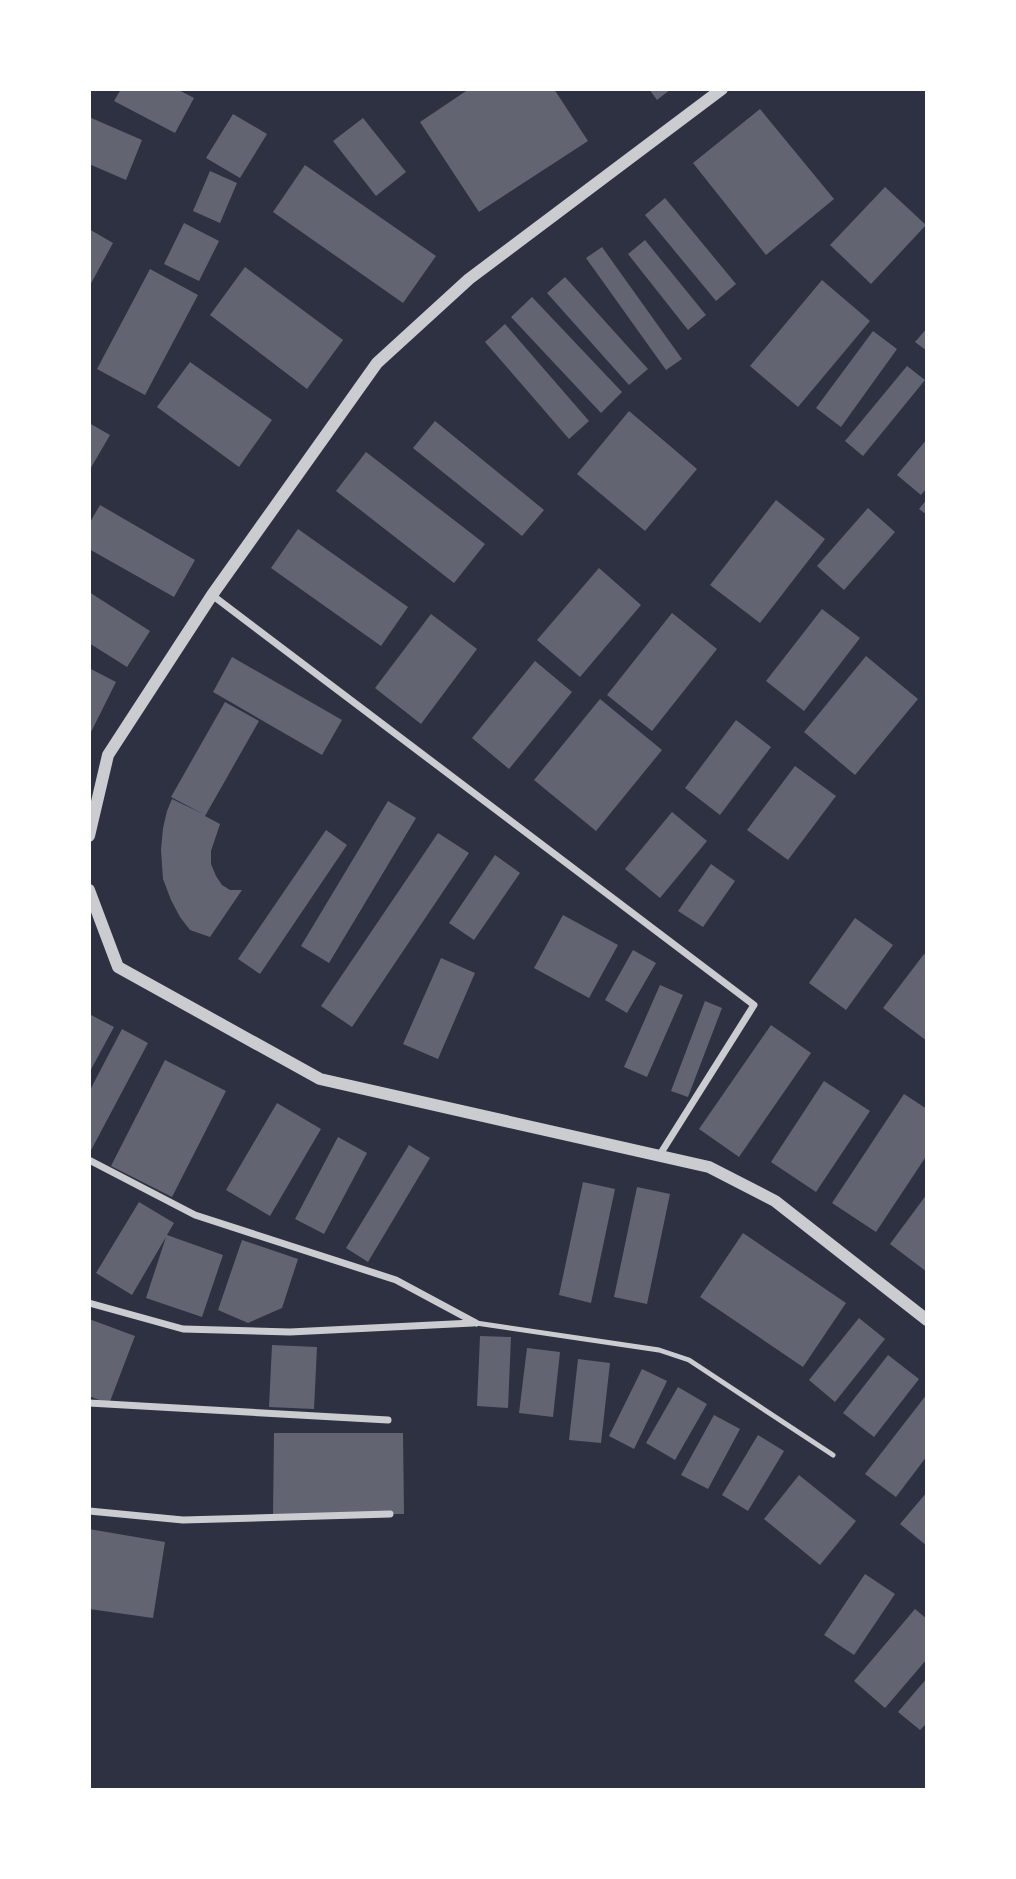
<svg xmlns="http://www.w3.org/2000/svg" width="1016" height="1879" font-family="'Zilla Slab',serif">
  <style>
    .building { fill: #626471 }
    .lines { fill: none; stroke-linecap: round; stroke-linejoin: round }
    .service { stroke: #caccd0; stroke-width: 5 }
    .minor { stroke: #caccd0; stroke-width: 7 }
    .tertiary { stroke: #caccd0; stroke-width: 12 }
  </style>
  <rect width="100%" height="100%" fill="#2d3142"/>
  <!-- building -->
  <path class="building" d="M121,89H177L194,98L175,133L114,101Z
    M469,89H554L588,141L479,212L420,122Z
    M649,89H671L657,100Z
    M760,109L834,199L766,255L693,163Z
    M233,114L267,134L240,178L206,158Z
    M89,117L142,140L126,180L89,164Z
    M363,118L406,172L376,196L333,141Z
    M305,165L436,256L403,303L273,212Z
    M210,171L237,183L220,223L193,211Z
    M885,187L926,225L871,284L830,245Z
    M665,198L736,284L716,301L645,215Z
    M184,223L219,241L199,281L164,264Z
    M89,229L113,243L89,287Z
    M645,240L706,315L688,330L628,254Z
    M602,247L682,359L666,370L586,258Z
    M245,267L343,340L307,389L210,315Z
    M150,269L198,295L145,395L97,369Z
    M565,277L648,369L629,385L547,293Z
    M822,280L870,321L798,407L750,366Z
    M532,297L622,392L601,413L511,317Z
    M505,324L589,421L569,439L485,342Z
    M927,328V351L915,342Z
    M873,331L897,349L841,427L816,408Z
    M190,362L272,420L239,467L157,407Z
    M907,366L925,380L863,456L845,441Z
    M629,411L697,469L645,531L577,474Z
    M435,421L544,510L522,536L413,448Z
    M89,423L110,435L89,471Z
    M927,439V488L921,495L897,475Z
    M366,452L485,544L454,583L336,491Z
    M927,499V515L919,509Z
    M776,500L825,539L760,623L710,585Z
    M100,505L195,560L174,597L89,549V524Z
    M868,508L895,532L844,590L817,566Z
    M298,529L408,607L381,646L271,568Z
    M599,568L641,605L580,677L537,640Z
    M89,592L150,631L127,667L89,643Z
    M822,609L860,638L804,711L766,681Z
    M672,613L717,649L652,731L607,695Z
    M431,614L477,649L421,724L375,688Z
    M866,656L918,699L855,775L804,732Z
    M232,657L342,720L322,755L213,692Z
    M535,661L572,692L509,769L472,738Z
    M89,668L116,682L89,736Z
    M600,699L662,750L596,831L534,780Z
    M225,702L259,721L205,816L220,824L211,851V864L216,876L222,885L230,890H242L210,937L190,930L180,917L171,900L163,879L161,850L163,828L167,811L172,799L203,814L171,797Z
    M736,720L771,747L720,815L685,788Z
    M795,766L836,796L788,860L747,830Z
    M388,801L416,818L329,963L301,946Z
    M672,812L707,841L660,898L625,869Z
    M326,830L347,845L260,974L238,959Z
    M438,833L469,853L352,1027L321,1006Z
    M495,855L520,873L474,940L449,923Z
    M711,864L735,881L703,927L678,911Z
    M563,915L618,945L589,998L534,968Z
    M855,918L893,945L846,1010L809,983Z
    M633,950L656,963L627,1013L605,1000Z
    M924,954L927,956V1041L883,1008Z
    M441,958L475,973L438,1059L403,1044Z
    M660,985L683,995L647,1077L624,1067Z
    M705,1001L722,1008L688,1097L671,1091Z
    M91,1015L114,1027L89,1073V1018Z
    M771,1025L811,1053L739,1157L699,1129Z
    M122,1029L148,1043L89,1154V1092Z
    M165,1060L226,1091L172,1197L111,1166Z
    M824,1081L870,1111L816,1192L771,1162Z
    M904,1094L927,1109V1155L876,1232L832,1203Z
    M277,1103L321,1129L270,1216L226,1190Z
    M338,1137L367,1153L324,1234L295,1219Z
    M409,1145L430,1158L368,1262L346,1248Z
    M583,1182L615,1189L591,1303L559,1295Z
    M637,1187L670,1194L647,1304L614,1297Z
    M927,1194V1272L890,1244Z
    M139,1202L174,1223L167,1235L223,1255L202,1317L146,1298L166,1237L132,1295L96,1273Z
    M743,1233L846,1303L803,1367L700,1297Z
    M242,1240L298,1259L282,1308L248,1323L218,1310Z
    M859,1318L885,1339L835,1402L809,1380Z
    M89,1319L135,1336L109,1404L89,1396Z
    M480,1336L511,1337L508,1408L477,1406Z
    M272,1345L317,1347L314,1409L269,1407Z
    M527,1348L560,1352L553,1417L519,1413Z
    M888,1355L919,1379L874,1437L843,1413Z
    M578,1359L610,1363L601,1443L569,1440Z
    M642,1369L667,1381L634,1449L609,1436Z
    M678,1387L707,1404L675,1460L646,1443Z
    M927,1394V1456L896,1497L865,1474Z
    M714,1415L740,1429L708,1489L681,1475Z
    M274,1433H403L404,1514H273Z
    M758,1435L784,1451L748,1511L722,1495Z
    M799,1475L856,1521L820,1565L764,1519Z
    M927,1492V1546L900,1524Z
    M89,1529L165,1542L153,1618L89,1609Z
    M865,1574L895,1594L854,1655L824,1635Z
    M915,1609L927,1619V1659L885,1708L854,1681Z
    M927,1678V1723L920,1730L898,1712Z"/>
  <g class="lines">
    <!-- service -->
    <path class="service" d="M476,1323L659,1350L689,1360L833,1455"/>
    <!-- minor -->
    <path class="minor" d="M212,595L754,1005L659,1156
      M89,1160L195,1215L396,1280L476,1323
      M89,1303L183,1329L290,1332L473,1323
      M89,1403L388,1420
      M89,1511L183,1520L390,1514"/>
    <!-- tertiary -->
    <path class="tertiary" d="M89,836L108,755L212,595L377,363L469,279L722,89
      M89,890L118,967L320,1079L709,1167L775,1201L927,1320"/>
  </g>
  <!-- border -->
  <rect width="1016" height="1879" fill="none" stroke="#ffffff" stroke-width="182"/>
</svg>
